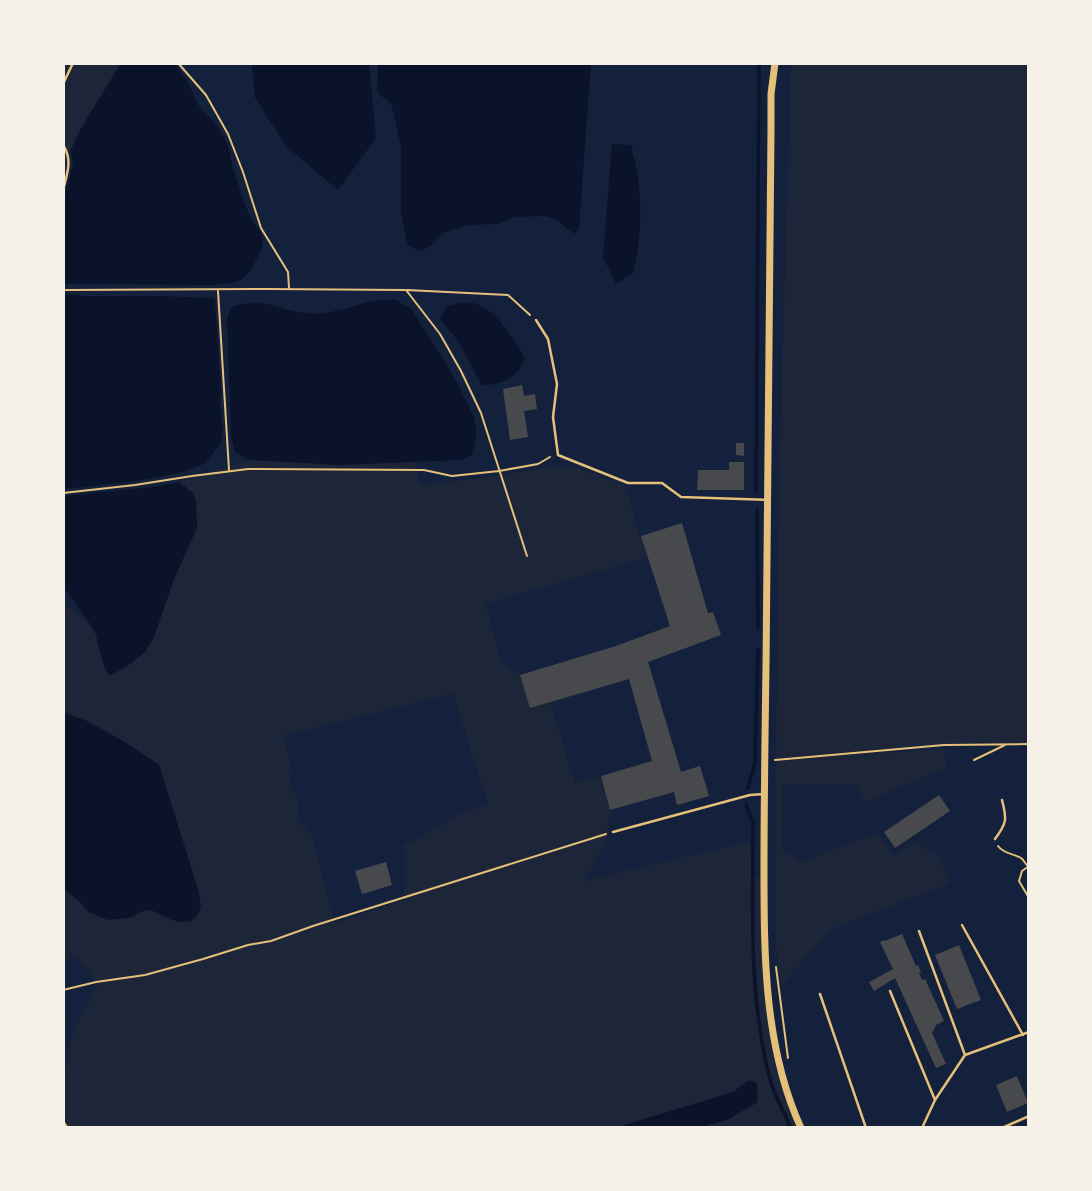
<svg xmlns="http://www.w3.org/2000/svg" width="1092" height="1191" font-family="'Varela Round',sans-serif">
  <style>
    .green { fill: #1d2539; fill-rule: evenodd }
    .water { fill: #0b132b }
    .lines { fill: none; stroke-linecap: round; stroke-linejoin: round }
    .stream { stroke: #0b132b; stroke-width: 3.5 }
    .building { fill: #48494c }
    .path { stroke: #e5c07b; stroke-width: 2 }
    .service { stroke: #e5c07b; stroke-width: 2.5 }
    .secondary { stroke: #e5c07b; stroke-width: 7 }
  </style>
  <rect width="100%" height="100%" fill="#14213d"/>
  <!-- green -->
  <path class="green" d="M63,63H121L80,130L71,150H63Z
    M792,63H1029V743L944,745L863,754L944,749L947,767L864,803L856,784H783L782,850L801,862L877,833L893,856L915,842L939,856L951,883L831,929L781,985L776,944V764L780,447L791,69Z
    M249,460L340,465L415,461L420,486L570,465L626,486L639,536H641L648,557L485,604L502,664L520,675L530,707L550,702L575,783L601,776L610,810L606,842L584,881L750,841L752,878H764V911L774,1038L801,1128H697L729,1119L753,1081H748L733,1092L615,1128H63V1075L74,1029L98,984L76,956L63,961V888L80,902L88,912C97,913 118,919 127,918C134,917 140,911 148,910C163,910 170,924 191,921L192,870L159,765L128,744L87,721L63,712V601C70,611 81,614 88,623C100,636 100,654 105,670L154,637L174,579L197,528L196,501L193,493L179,482ZM453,693L488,804L466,811L404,846L405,899L335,923L312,836L298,820V801L289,782L292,772L284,736Z"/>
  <!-- water -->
  <path class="water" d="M121,63H174L186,79L199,106L217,125L228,146L233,168L245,205L253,222L261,233L263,243L259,254L253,266L242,280L231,283L213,285L63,284V206L73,164L71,150L80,130Z
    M252,63H369L376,138L338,190L286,146L255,98Z
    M378,63H591L579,229L574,234L555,219L543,216L514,217L497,224L468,225L445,232L433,244L422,251L408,246L401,214V146L391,103L377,93Z
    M612,144L631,145C633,156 637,167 638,178C642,209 641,243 633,273L616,284L603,257Z
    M63,294L87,296H158L214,298L215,300L221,389L220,405L223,431L220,446L215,451L204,464L183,472L137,481L63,489Z
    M396,300L411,309L444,360L459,386L474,418L477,433L472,455L462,460L340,465L249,460L235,452L231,436L227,320L231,307C264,296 274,309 305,313C326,316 348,307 369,302C377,300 387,300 396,300Z
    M460,303C465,303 473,302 477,304C497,311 516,341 525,359C515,380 504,383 482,386L460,344L440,318L447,306Z
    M179,482L193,493L196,501L197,528L174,579L154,637L145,652L132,663L112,675H108L101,656L95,631L63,586V496L152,487Z
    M63,712L87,721L128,744L159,765L198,889L201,907L197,916L191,921L181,922L169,919L151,910L143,911L129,918L108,920L88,912L80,902L63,888Z
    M748,1081H753L757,1084L758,1102L729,1119L697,1128H615L733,1092Z"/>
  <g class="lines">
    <!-- stream -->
    <path class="stream" d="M756,492L759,63
      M757,510L758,628
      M748,788L755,763L758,650
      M746,805L753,823C753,908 748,996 770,1079C774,1095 784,1112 791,1128"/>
  </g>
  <!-- building -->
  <path class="building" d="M522,385L524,396L535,394L537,409L524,411L528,437L510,440L503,389Z
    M736,443H744V456L736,455Z
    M729,462H744V490H697L698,470H729Z
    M682,523L708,613L713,612L721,635L648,662L681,772L700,766L709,796L677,805L674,792L610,810L601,776L652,761L629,679L530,708L520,675L616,646L670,626L641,536Z
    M939,795L950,811L895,848L884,832Z
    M386,862L392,885L362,894L355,871Z
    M902,934L916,966L918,965L921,973H919L922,980L925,979L944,1021L936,1025L932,1033L946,1064L936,1068L895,978L874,991L869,982L893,969L880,942L884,940L885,941Z
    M959,945L981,1000L957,1009L935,955Z
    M1017,1076L1028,1103L1007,1112L996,1085Z"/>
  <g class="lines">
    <!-- path -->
    <path class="path" d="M178,63L206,95L228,134L243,172L261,228L288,272L289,288
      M63,290L266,289L406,290L440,334L461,371L481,413L527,556
      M407,290L508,295L530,315
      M218,291L229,470
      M63,493L135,485L192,476L248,469L424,470L452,476L499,471L538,464L550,457
      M775,760L944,745L1029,744
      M974,760L1005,745
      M998,846C1004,854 1012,853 1021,858C1024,860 1025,864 1028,866
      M1029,866L1022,871L1019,881L1029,898
      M776,967L788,1058
      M63,990L96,982L145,975L203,959L248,945L271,941L313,926L606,834
      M63,1121L68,1128"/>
    <!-- service -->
    <path class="service" d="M63,84L73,63
      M63,145C73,160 67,174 63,190
      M536,320L548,339L557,384L553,417L558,455L628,483H662L681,497L768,500
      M613,832L750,795L764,794
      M995,839C1007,823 1007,819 1002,800
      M962,925L1023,1035
      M919,931L965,1055
      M890,991L935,1100
      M820,994L866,1128
      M922,1128L935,1100L965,1055L1029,1032
      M1002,1128L1029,1116"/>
    <!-- secondary -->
    <path class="secondary" d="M775,63L771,94V131C769,310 768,488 766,666C765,734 764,801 764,868C764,955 764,1047 801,1128"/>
  </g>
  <!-- border -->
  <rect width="1092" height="1191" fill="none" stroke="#f6f1e7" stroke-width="130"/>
</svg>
